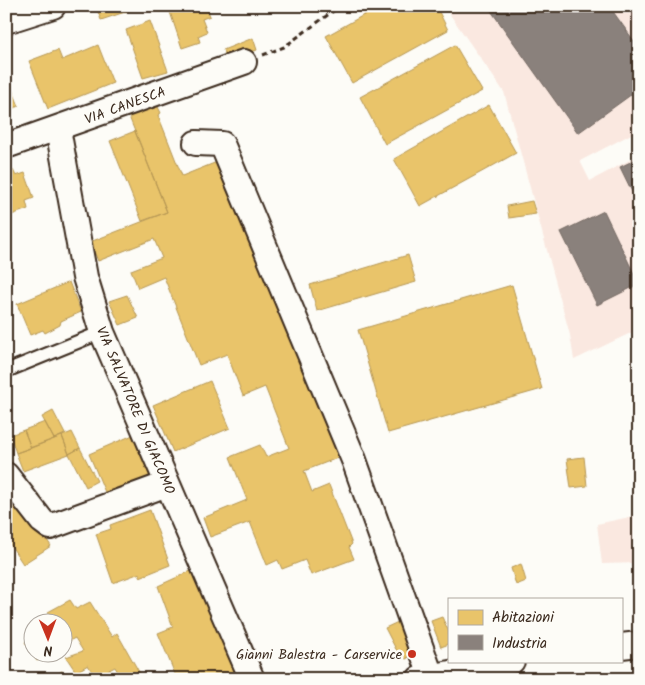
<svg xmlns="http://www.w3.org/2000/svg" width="645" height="685" font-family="Kalam,sans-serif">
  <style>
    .built { fill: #fae8e0 }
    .homes { fill: #e9c46a; stroke: #b59653 }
    .industry { fill: #8a817c; stroke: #726760 }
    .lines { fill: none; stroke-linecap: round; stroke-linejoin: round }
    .stream { stroke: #678c95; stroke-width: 6 }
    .service-casing { stroke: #3b2a1e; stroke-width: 16 }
    .minor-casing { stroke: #3b2a1e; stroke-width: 28 }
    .path { stroke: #3b2a1e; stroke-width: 3; stroke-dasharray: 5 4; stroke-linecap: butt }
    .service { stroke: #fdfcf7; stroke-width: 12 }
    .minor { stroke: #fdfcf7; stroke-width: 24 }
    .poi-dot { fill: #c8321e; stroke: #fdfcf7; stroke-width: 2 }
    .labels { text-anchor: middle; stroke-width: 5; stroke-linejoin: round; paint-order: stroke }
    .street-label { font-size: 14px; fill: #3b2a1e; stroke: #fdfcf7 }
    .poi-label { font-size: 14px; fill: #3b2a1e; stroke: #fdfcf7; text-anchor: end }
  </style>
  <rect width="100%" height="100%" fill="#fdfcf7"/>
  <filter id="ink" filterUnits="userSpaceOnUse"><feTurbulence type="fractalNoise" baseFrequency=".02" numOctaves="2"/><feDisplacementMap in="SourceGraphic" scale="10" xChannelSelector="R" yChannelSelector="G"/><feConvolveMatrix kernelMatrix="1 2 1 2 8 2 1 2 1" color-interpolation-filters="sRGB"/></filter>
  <g filter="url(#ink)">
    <!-- built -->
    <path class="built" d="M444,6H639V130L580,161L590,181L639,155V329L574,360L570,335L504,92Z
      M639,515V563L602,564L597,524Z"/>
    <!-- homes -->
    <path class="homes" d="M96,6H133L134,9L101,20Z
      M168,6H206L210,16L202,19L207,32L198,36L200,42L182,48Z
      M380,6H436L448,30L352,83L326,36Z
      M150,21L168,71L143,78L126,30Z
      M253,38L257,50L228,61L223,50Z
      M98,45L113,83L48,109L29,61L58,50L62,60Z
      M455,45L482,91L385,144L360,97Z
      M10,84L19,106L6,111V86Z
      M156,103L161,113L158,115L182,176L222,160L340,457L304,471L312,492L329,485L352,544L349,547L354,559L311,575L305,560L282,569L278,560L267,565L250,522L210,537L203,518L247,500L230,457L260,445L266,457L289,448L265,387L243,396L227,354L199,365L164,277L138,288L131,270L162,258L154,239L98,261L90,242L167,212L128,114Z
      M489,105L516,153L420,206L394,159Z
      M135,131L167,212L142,221L110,141Z
      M13,170L16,176L25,173L34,198L26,201L28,209L6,217V173Z
      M532,201L536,214L509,218L507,206Z
      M408,255L416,282L317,311L310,285Z
      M69,282L81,312L61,321L60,325L45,333L43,330L30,335L17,304Z
      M512,285L542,389L388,433L358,330Z
      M127,295L138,318L120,325L109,301Z
      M210,381L230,428L173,452L153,405Z
      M53,411L65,434L54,439L42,417Z
      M45,422L54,439L31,448L24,430Z
      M24,430L31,448L16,453L10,435Z
      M72,432L80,448L69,454L62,436Z
      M133,435L152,480L107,497L89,454Z
      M62,436L69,454L23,471L16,453Z
      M80,448L97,481L86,487L69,454Z
      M584,457L587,486L571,488L567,459Z
      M15,492L51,546L23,564L6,538V497Z
      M150,510L170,565L140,577V573L113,583L96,534L111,529L110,525Z
      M521,564L526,581L516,585L511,568Z
      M193,570L238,679H177L158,633L173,627L158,586Z
      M70,600L76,609L90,602L112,637L117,633L143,679H122L115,667L95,677L88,665L76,672L66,657L83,651L75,638L65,643L62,639V622H54L48,612Z
      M442,617L449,632V644L441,647L431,621Z
      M398,622L411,648L407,659L400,657L385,628Z
      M32,637V652H53L37,661L25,642Z
      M62,671L66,679H49Z"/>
    <!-- industry -->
    <path class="industry" d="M492,6H609L639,48V89L578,133L489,8Z
      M639,158V206L620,167Z
      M604,211L639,284L597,305L561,232Z"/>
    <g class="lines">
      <!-- stream -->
      <path class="stream" d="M627,679L639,677"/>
      <defs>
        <path id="service" d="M6,371L102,332"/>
        <path id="minor" d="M6,21L53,6
          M58,129L85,277L102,332L252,679
          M196,143L222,144L354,460L431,676
          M6,146L244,62
          M6,475L42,521L50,527L167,484
          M621,646L639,644
          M419,679L512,661"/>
      </defs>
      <!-- service casing -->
      <use href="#service" class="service-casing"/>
      <!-- minor casing -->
      <use href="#minor" class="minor-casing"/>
      <!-- path -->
      <path class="path" d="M263,55L284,47L340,6"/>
      <!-- service -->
      <use href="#service" class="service"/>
      <!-- minor -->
      <use href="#minor" class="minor"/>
    </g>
  </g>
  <!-- markers -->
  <circle class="poi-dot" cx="412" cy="654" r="5"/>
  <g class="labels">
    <!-- street labels -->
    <g class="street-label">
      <text transform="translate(125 105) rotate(-20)" y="5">VIA CANESCA</text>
      <text transform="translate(136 410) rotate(67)" y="5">VIA SALVATORE DI GIACOMO</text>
    </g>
    <!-- poi labels -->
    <g class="poi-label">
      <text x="402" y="659">Gianni Balestra - Carservice</text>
    </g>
  </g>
  <!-- margin -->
  <rect width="645" height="685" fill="none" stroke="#fdfcf7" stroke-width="25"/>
  <rect x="12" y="12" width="620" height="660" fill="none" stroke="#3b2a1e" stroke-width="2" filter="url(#ink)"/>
  <!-- legend -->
  <rect x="448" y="598" width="175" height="65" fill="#fdfcf7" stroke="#afa8a0"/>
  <rect x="458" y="610" width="25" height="15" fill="#e9c46a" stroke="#afa8a0"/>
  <text x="492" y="622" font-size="15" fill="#3b2a1e">Abitazioni</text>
  <rect x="458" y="635" width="25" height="15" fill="#8a817c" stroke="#afa8a0"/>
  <text x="492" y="648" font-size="15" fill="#3b2a1e">Industria</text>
  <!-- north arrow -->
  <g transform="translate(48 638) rotate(179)"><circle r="24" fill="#fdfcf7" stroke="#afa8a0"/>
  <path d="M0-4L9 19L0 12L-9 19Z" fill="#c8321e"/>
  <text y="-8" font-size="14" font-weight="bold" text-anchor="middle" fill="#3b2a1e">N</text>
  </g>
</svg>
